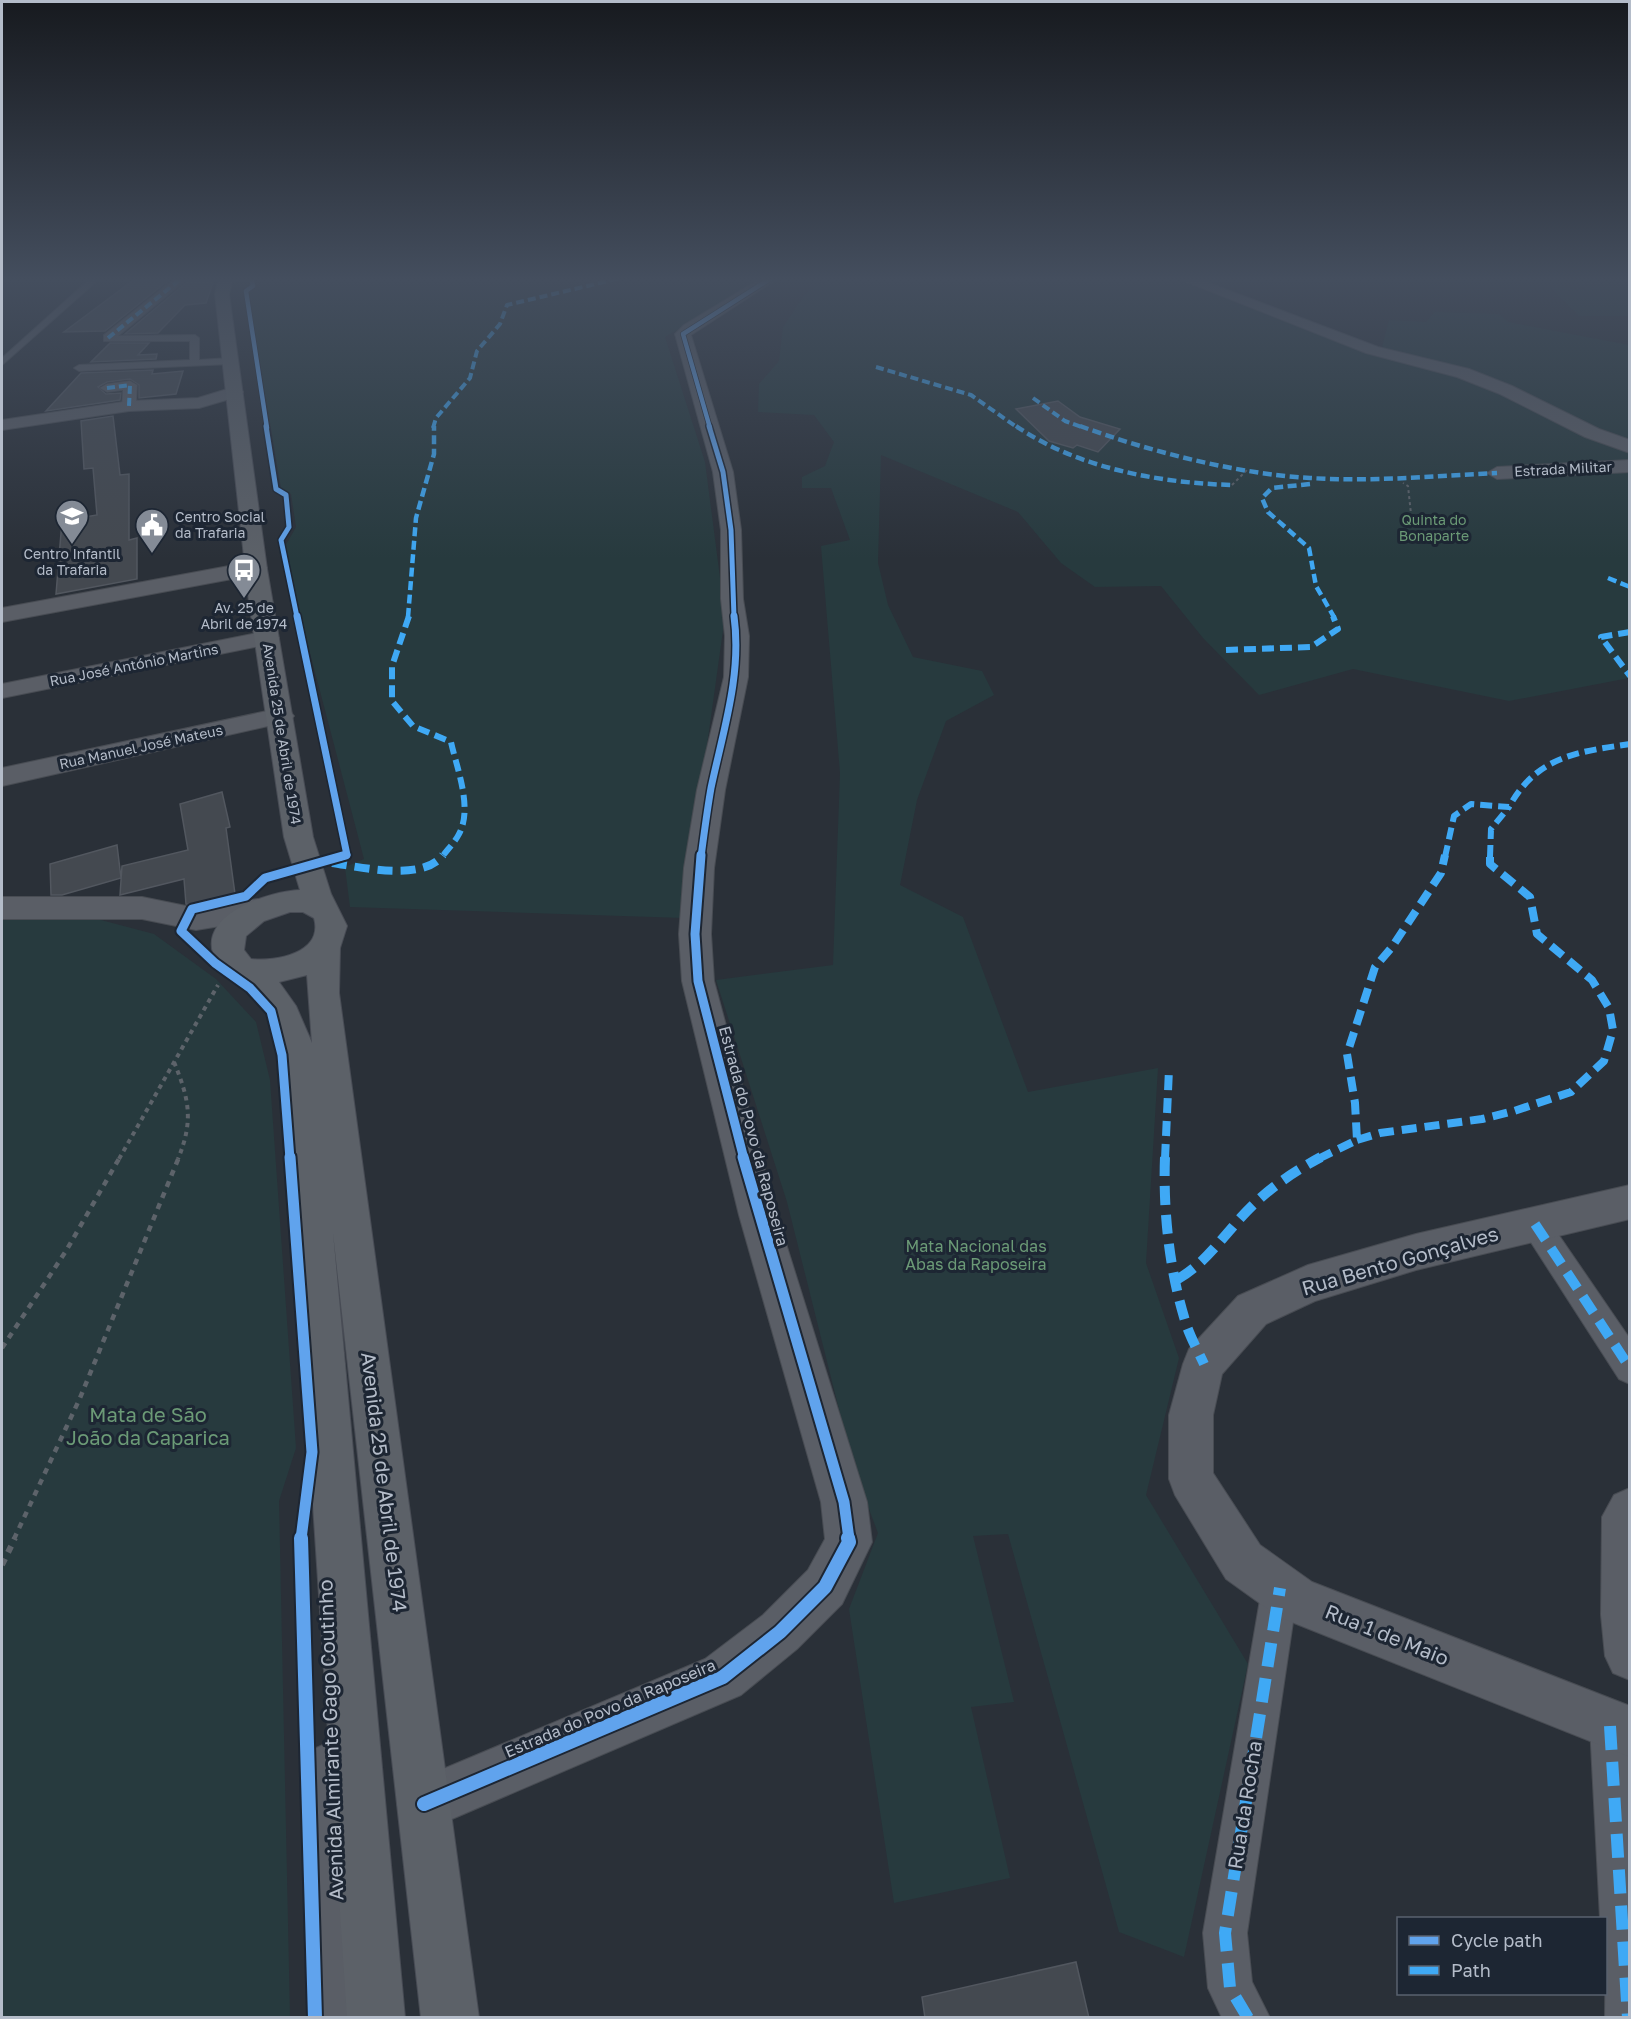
<svg xmlns="http://www.w3.org/2000/svg" width="1631" height="2019" font-family="'Golos Text',sans-serif">
  <style>
    .green { fill: #273a3e }
    .building { fill: #444950; stroke: #52575f; stroke-width: 1.5 }
    .lines { fill: none; stroke-linecap: round; stroke-linejoin: round }
    .service-casing { stroke: #484c53; stroke-width: 2 }
    .pedestrian-casing { stroke: #484c53; stroke-width: 2 }
    .minor-casing { stroke: #484c53; stroke-width: 2 }
    .primary-casing { stroke: #484c55; stroke-width: 2 }
    .path-far3 { stroke: #5d636a; stroke-width: 2; stroke-dasharray: 3 3; stroke-linecap: butt }
    .path-far2 { stroke: #5d636a; stroke-width: 4; stroke-dasharray: 4.5 4.5; stroke-linecap: butt }
    .path-far1 { stroke: #5d636a; stroke-width: 4.5; stroke-dasharray: 6 6; stroke-linecap: butt }
    .path { stroke: #5d636a; stroke-width: 6; stroke-dasharray: 7 7; stroke-linecap: butt }
    .service { fill: #5a5e66; fill-rule: evenodd }
    .pedestrian { fill: #5a5e66; fill-rule: evenodd }
    .minor { fill: #5a5e66; fill-rule: evenodd }
    .primary { fill: #5c6168; fill-rule: evenodd }
    .quiet-far5 { stroke: #3fa9f5; stroke-width: 4; stroke-dasharray: 8 4; stroke-linecap: butt }
    .quiet-far4 { stroke: #3fa9f5; stroke-width: 4.5; stroke-dasharray: 9 4.5; stroke-linecap: butt }
    .quiet-far3 { stroke: #3fa9f5; stroke-width: 6; stroke-dasharray: 12 6; stroke-linecap: butt }
    .quiet-far2 { stroke: #3fa9f5; stroke-width: 8; stroke-dasharray: 15 8; stroke-linecap: butt }
    .quiet-far1 { stroke: #3fa9f5; stroke-width: 10; stroke-dasharray: 19 10; stroke-linecap: butt }
    .quiet { stroke: #3fa9f5; stroke-width: 12; stroke-dasharray: 24 12; stroke-linecap: butt }
    .cycleway-far5-casing { stroke: #1d2633; stroke-width: 6 }
    .cycleway-far4-casing { stroke: #1d2633; stroke-width: 8 }
    .cycleway-far3-casing { stroke: #1d2633; stroke-width: 10 }
    .cycleway-far2-casing { stroke: #1d2633; stroke-width: 13 }
    .cycleway-far1-casing { stroke: #1d2633; stroke-width: 15 }
    .cycleway-casing { stroke: #1d2633; stroke-width: 18 }
    .cycleway-far5 { stroke: #60a3ed; stroke-width: 4.5 }
    .cycleway-far4 { stroke: #60a3ed; stroke-width: 5 }
    .cycleway-far3 { stroke: #60a3ed; stroke-width: 7 }
    .cycleway-far2 { stroke: #60a3ed; stroke-width: 9 }
    .cycleway-far1 { stroke: #60a3ed; stroke-width: 11 }
    .cycleway { stroke: #60a3ed; stroke-width: 14 }
    .labels { text-anchor: middle; stroke-width: 6; stroke-linejoin: round; paint-order: stroke }
    .far-street-label { font-size: 14px; fill: #b4bcc9; stroke: #1d2633 }
    .far-poi-label { font-size: 14px; fill: #b4bcc9; stroke: #1d2633 }
    .far-park-label { font-size: 14px; fill: #6b9a76; stroke: #1d2633 }
    .street-label { font-size: 16px; fill: #b4bcc9; stroke: #1d2633 }
    .park-label { font-size: 16px; fill: #6b9a76; stroke: #1d2633 }
    .near-street-label { font-size: 20px; fill: #b4bcc9; stroke: #1d2633 }
    .near-park-label { font-size: 20px; fill: #6b9a76; stroke: #1d2633 }
  </style>
  <rect width="100%" height="100%" fill="#2a3038"/>
  <!-- green -->
  <path class="green" d="M281,277H767L665,337L705,462L725,616L683,918L350,907L345,867L364,859L283,550L296,527L291,494L281,488L248,291L258,287L256,279Z
    M828,277H1062L1082,283L1127,277H1168L1380,355L1389,320L1426,322L1435,312L1499,314L1508,322L1629,345V678L1509,701L1353,669L1259,695L1203,638L1161,586L1095,587L1061,563L1018,512L881,455L878,563L888,605L913,657L982,671L994,695L946,721L917,800L900,885L963,917L1028,1092L1158,1068L1146,1263L1179,1358L1146,1495L1248,1664L1184,1957L1119,1932L1008,1534L973,1536L1014,1702L971,1707L1010,1878L894,1903L849,1609L878,1533L854,1469L787,1202L716,980L833,965L840,773L821,546L850,540L831,488H802V477L825,466L834,442L814,415L758,412L759,384L779,361L783,327L805,294Z
    M1571,277H1629V316H1579L1551,288L1586,289Z
    M97,919L154,934L216,979L256,1022L270,1080L296,1448L279,1501L290,2017H2V920Z"/>
  <!-- building -->
  <path class="building" d="M135,279H170L105,331L64,332Z
    M187,282L213,283L206,303L185,305L158,333L125,334Z
    M110,343H149L138,355L157,354L156,359L91,362Z
    M153,370L152,374L183,371L176,394L139,398V385L130,379L107,382L98,387L106,394L121,393L120,400L46,411L81,373Z
    M1058,401L1080,417L1120,429L1098,452L1077,445L1073,448L1049,441L1016,409Z
    M113,416L120,475L129,474V540L137,538V579L56,594L62,521L97,515L93,468L84,469L81,421Z
    M222,792L230,827L226,828L235,894L194,905L186,904L184,879L120,895L122,866L188,850L180,804Z
    M117,845L121,878L62,895H51L50,864Z
    M1076,1962L1089,2018H925L922,1997Z"/>
  <g class="lines">
    <defs>
      <path id="service" d="M91,278L98,280L2,365V358Z
        M195,335L199,338V360L230,358L235,361L230,364L79,371L74,368L79,365L190,360V341H108L105,340V336Z"/>
      <path id="pedestrian" d="M177,277L231,278L225,281L186,280L112,341H104V335Z
        M130,381L137,385L136,406L129,410L122,406L123,390L107,392L100,388L107,384Z
        M1535,1211L1545,1215L1630,1339V1384L1619,1379L1525,1233L1520,1224L1525,1215Z
        M1280,1570L1293,1575L1298,1588L1247,1933L1252,1982L1270,2018H1222L1208,1988L1203,1933L1262,1588L1267,1575Z
        M1610,1706L1624,1712L1630,1725V2018H1605L1606,1918H1600L1590,1726L1596,1712Z"/>
      <path id="minor" d="M763,277H780L691,335L733,472L741,530L743,599L749,636L748,677L725,790L714,868L711,934L714,981L777,1215L867,1502L872,1542L842,1604L797,1649L741,1695L424,1831L405,1823L397,1804L405,1785L705,1659L763,1615L808,1570L825,1539L821,1502L739,1215L682,981L679,934L684,868L697,790L724,677L725,636L721,599V530L713,472L675,334L684,325Z
        M1174,277H1193L1378,347L1469,369L1512,386L1599,429L1630,440V453L1585,437L1500,394L1457,377L1366,353Z
        M234,387L240,388L243,392L240,396L199,408L129,411L2,430V420L129,401L198,398Z
        M1630,460V472L1497,479L1487,473L1497,467Z
        M256,561L264,563L267,568L264,573L2,622V608Z
        M267,631L275,633L279,638L275,643L2,698V684Z
        M281,708L290,711L294,716L290,721L2,786V768Z
        M2,897H142L196,908L258,899L269,902L273,910L269,918L196,930L142,919H2Z
        M1630,1185V1219L1416,1270L1315,1301L1266,1324L1222,1374L1213,1415V1473L1260,1545L1312,1582L1630,1706V1757L1279,1617L1226,1579L1175,1495L1169,1479V1415L1183,1364L1189,1349L1238,1296L1308,1265L1416,1234Z
        M1630,1488V1680L1613,1673L1605,1656L1601,1615L1602,1517L1614,1495Z
        M332,1741L350,1749L358,1767L370,2018H312L306,1767L314,1749Z"/>
      <path id="primary" d="M219,277H245L243,280L232,282L229,294L267,569L313,837L331,894L347,926L340,948L339,993L479,2018H421L333,1233L405,2018H347L284,1067C280,1047 276,1024 262,1007C248,988 221,978 213,953C201,913 271,891 300,890L284,837L249,602L215,294ZM290,912H303L314,918C324,953 276,962 251,959L244,950L246,936L264,921ZM307,975L312,1043L296,1006L279,982Z"/>
    </defs>
    <!-- service casing -->
    <use href="#service" class="service-casing"/>
    <!-- pedestrian casing -->
    <use href="#pedestrian" class="pedestrian-casing"/>
    <!-- minor casing -->
    <use href="#minor" class="minor-casing"/>
    <!-- primary casing -->
    <use href="#primary" class="primary-casing"/>
    <!-- path-far3 -->
    <path class="path-far3" d="M1232,485L1247,470
      M1402,526L1411,514L1408,486L1403,483"/>
    <!-- path-far2 -->
    <path class="path-far2" d="M174,1062C189,1099 194,1120 178,1159
      M119,1159L218,985"/>
    <!-- path-far1 -->
    <path class="path-far1" d="M2,1348L66,1251L120,1157
      M14,1539L80,1398L179,1157"/>
    <!-- path -->
    <path class="path" d="M2,1565L15,1538"/>
    <!-- service -->
    <use href="#service" class="service"/>
    <!-- pedestrian -->
    <use href="#pedestrian" class="pedestrian"/>
    <!-- minor -->
    <use href="#minor" class="minor"/>
    <!-- primary -->
    <use href="#primary" class="primary"/>
    <!-- quiet-far5 -->
    <path class="quiet-far5" d="M93,277L94,280
      M108,338L183,277L225,278
      M876,367L971,395L1018,428
      M107,388L130,385L129,406
      M1033,398L1065,421L1084,428
      M433,428L436,418L470,378L477,351L500,324L507,305L625,277"/>
    <!-- quiet-far4 -->
    <path class="quiet-far4" d="M1016,426C1077,468 1159,483 1232,485
      M1080,426C1148,451 1237,474 1310,478C1373,482 1435,476 1497,473
      M1310,484L1272,488L1262,498L1268,512L1309,548L1316,586L1334,617
      M1608,578L1630,587
      M408,617L416,518L434,454V426"/>
    <!-- quiet-far3 -->
    <path class="quiet-far3" d="M409,616L392,666V701L413,726L451,742C457,769 473,808 459,834C455,842 447,850 442,857
      M1630,632L1601,637L1630,676
      M1226,650L1311,647L1338,629L1333,616
      M1445,857L1454,816L1471,804L1509,807C1537,756 1577,752 1630,744
      M1490,857L1491,829L1509,807"/>
    <!-- quiet-far2 -->
    <path class="quiet-far2" d="M332,863C361,867 423,882 443,855
      M1357,1140L1380,1133L1482,1119L1514,1111L1571,1092L1604,1061L1613,1030L1609,1008L1592,980L1537,934L1530,897L1490,864V855
      M1165,1159L1169,1069
      M1318,1159L1357,1140L1355,1103L1347,1054L1375,967L1392,947L1441,873L1445,855"/>
    <!-- quiet-far1 -->
    <path class="quiet-far1" d="M1165,1157C1163,1209 1169,1267 1184,1317C1188,1333 1197,1349 1204,1364
      M1535,1224L1630,1368
      M1178,1279C1207,1262 1223,1236 1247,1211C1268,1189 1293,1172 1321,1157"/>
    <!-- quiet -->
    <path class="quiet" d="M1610,1726L1628,2018
      M1248,2018L1230,1988L1225,1933L1280,1588"/>
    <defs>
      <path id="cycleway-far5" d="M251,277L253,286L246,291L267,428
        M710,428L683,334L773,277"/>
      <path id="cycleway-far4" d="M266,426L276,489L286,495L289,527L281,540L297,617
        M709,426L723,472L731,530L734,617"/>
      <path id="cycleway-far3" d="M297,616L347,855L341,857
        M701,857C704,834 707,811 711,788C723,731 742,675 734,616"/>
      <path id="cycleway-far2" d="M701,855L695,934L698,981L744,1159
        M290,1159L282,1055L271,1011L250,988L215,963L181,931L192,909L246,896L265,878L346,855"/>
      <path id="cycleway-far1" d="M290,1157L312,1452L301,1539
        M743,1157L844,1502L849,1539"/>
      <path id="cycleway" d="M301,1538L315,2018
        M424,1804L723,1677L780,1632L825,1587L849,1542L848,1538"/>
    </defs>
    <!-- cycleway-far5 casing -->
    <use href="#cycleway-far5" class="cycleway-far5-casing"/>
    <!-- cycleway-far4 casing -->
    <use href="#cycleway-far4" class="cycleway-far4-casing"/>
    <!-- cycleway-far3 casing -->
    <use href="#cycleway-far3" class="cycleway-far3-casing"/>
    <!-- cycleway-far2 casing -->
    <use href="#cycleway-far2" class="cycleway-far2-casing"/>
    <!-- cycleway-far1 casing -->
    <use href="#cycleway-far1" class="cycleway-far1-casing"/>
    <!-- cycleway casing -->
    <use href="#cycleway" class="cycleway-casing"/>
    <!-- cycleway-far5 -->
    <use href="#cycleway-far5" class="cycleway-far5"/>
    <!-- cycleway-far4 -->
    <use href="#cycleway-far4" class="cycleway-far4"/>
    <!-- cycleway-far3 -->
    <use href="#cycleway-far3" class="cycleway-far3"/>
    <!-- cycleway-far2 -->
    <use href="#cycleway-far2" class="cycleway-far2"/>
    <!-- cycleway-far1 -->
    <use href="#cycleway-far1" class="cycleway-far1"/>
    <!-- cycleway -->
    <use href="#cycleway" class="cycleway"/>
  </g>
  <!-- sky -->
  <linearGradient id="sky" x2="0" y2="1"><stop stop-color="#171a1f"/><stop offset="0.5" stop-color="#444e5e"/><stop offset="1" stop-color="#444e5e" stop-opacity="0"/></linearGradient>
  <rect width="1631" height="559" fill="url(#sky)"/>
  <!-- icons -->
  <defs>
    <symbol id="school-pin" viewBox="-11 -11 22 30"><path d="M0 17L-7.5 6A9.5 9.5 0 1 1 7.5 6Z" fill="#848b96" stroke="#1d2633"/><path d="M0-5L7-2L0 1L-7-2ZM-4 1L0 2.5L4 1V4Q0 6-4 4Z" fill="#fff"/></symbol>
    <symbol id="civic-pin" viewBox="-11 -11 22 30"><path d="M0 17L-7.5 6A9.5 9.5 0 1 1 7.5 6Z" fill="#848b96" stroke="#1d2633"/><path d="M-.6-6.5H3V-4.5H.6V-3L4-1V1h2V6H-6V1h2V-1L-.6-3ZM-1.2 2.5V6h2.4V2.5Z" fill="#fff"/></symbol>
    <symbol id="bus-pin" viewBox="-11 -11 22 30"><path d="M0 17L-7.5 6A9.5 9.5 0 1 1 7.5 6Z" fill="#848b96" stroke="#1d2633"/><path d="M-5-6H5V4H4V6H2V4H-2V6H-4V4H-5ZM-3.5-4V0h7V-4ZM-3.5 1.2v1.5H-2V1.2ZM2 1.2v1.5H3.5V1.2Z" fill="#fff"/></symbol>
  </defs>
  <g fill-rule="evenodd">
    <use href="#school-pin" x="53" y="497" width="38" height="52"/>
    <use href="#civic-pin" x="133" y="506" width="38" height="52"/>
    <use href="#bus-pin" x="225" y="551" width="38" height="52"/>
  </g>
  <g class="labels">
    <!-- far-street labels -->
    <g class="far-street-label">
      <text transform="translate(1563 469) rotate(-3)" y="5">Estrada Militar</text>
      <text transform="translate(134 665) rotate(-11)" y="5">Rua José António Martins</text>
      <text transform="translate(282 734) rotate(81)" y="5">Avenida 25 de Abril de 1974</text>
      <text transform="translate(141 747) rotate(-12)" y="5">Rua Manuel José Mateus</text>
    </g>
    <!-- far-poi labels -->
    <g class="far-poi-label">
      <text x="175" y="522" text-anchor="start">Centro Social<tspan x="175" dy="16">da Trafaria</tspan></text>
      <text x="72" y="559">Centro Infantil<tspan x="72" dy="16">da Trafaria</tspan></text>
      <text x="244" y="613">Av. 25 de<tspan x="244" dy="16">Abril de 1974</tspan></text>
    </g>
    <!-- far-park labels -->
    <g class="far-park-label">
      <text x="1434" y="525">Quinta do<tspan x="1434" dy="16">Bonaparte</tspan></text>
    </g>
    <!-- street labels -->
    <g class="street-label">
      <text transform="translate(754 1136) rotate(75)" y="6">Estrada do Povo da Raposeira</text>
      <text transform="translate(610 1708) rotate(-23)" y="6">Estrada do Povo da Raposeira</text>
    </g>
    <!-- park labels -->
    <g class="park-label">
      <text x="976" y="1252">Mata Nacional das<tspan x="976" dy="18">Abas da Raposeira</tspan></text>
    </g>
    <!-- near-street labels -->
    <g class="near-street-label">
      <text transform="translate(1400 1261) rotate(-16)" y="7">Rua Bento Gonçalves</text>
      <text transform="translate(384 1482) rotate(83)" y="7">Avenida 25 de Abril de 1974</text>
      <text transform="translate(1387 1635) rotate(22)" y="7">Rua 1 de Maio</text>
      <text transform="translate(331 1740) rotate(-92)" y="7">Avenida Almirante Gago Coutinho</text>
      <text transform="translate(1245 1805) rotate(-81)" y="7">Rua da Rocha</text>
    </g>
    <!-- near-park labels -->
    <g class="near-park-label">
      <text x="148" y="1422">Mata de São<tspan x="148" dy="23">João da Caparica</tspan></text>
    </g>
  </g>
  <!-- border -->
  <rect width="1631" height="2019" fill="none" stroke="#b4bcc9" stroke-width="6"/>
  <!-- legend -->
  <rect x="1397" y="1917" width="210" height="78" fill="#1d2633" stroke="#59626f" stroke-width="1.5"/>
  <rect x="1409" y="1936" width="30" height="9" fill="#60a3ed" stroke="#59626f" stroke-width="1.5"/>
  <text x="1451" y="1947" font-size="18" fill="#b4bcc9">Cycle path</text>
  <rect x="1409" y="1966" width="30" height="9" fill="#3fa9f5" stroke="#59626f" stroke-width="1.5"/>
  <text x="1451" y="1977" font-size="18" fill="#b4bcc9">Path</text>
</svg>
